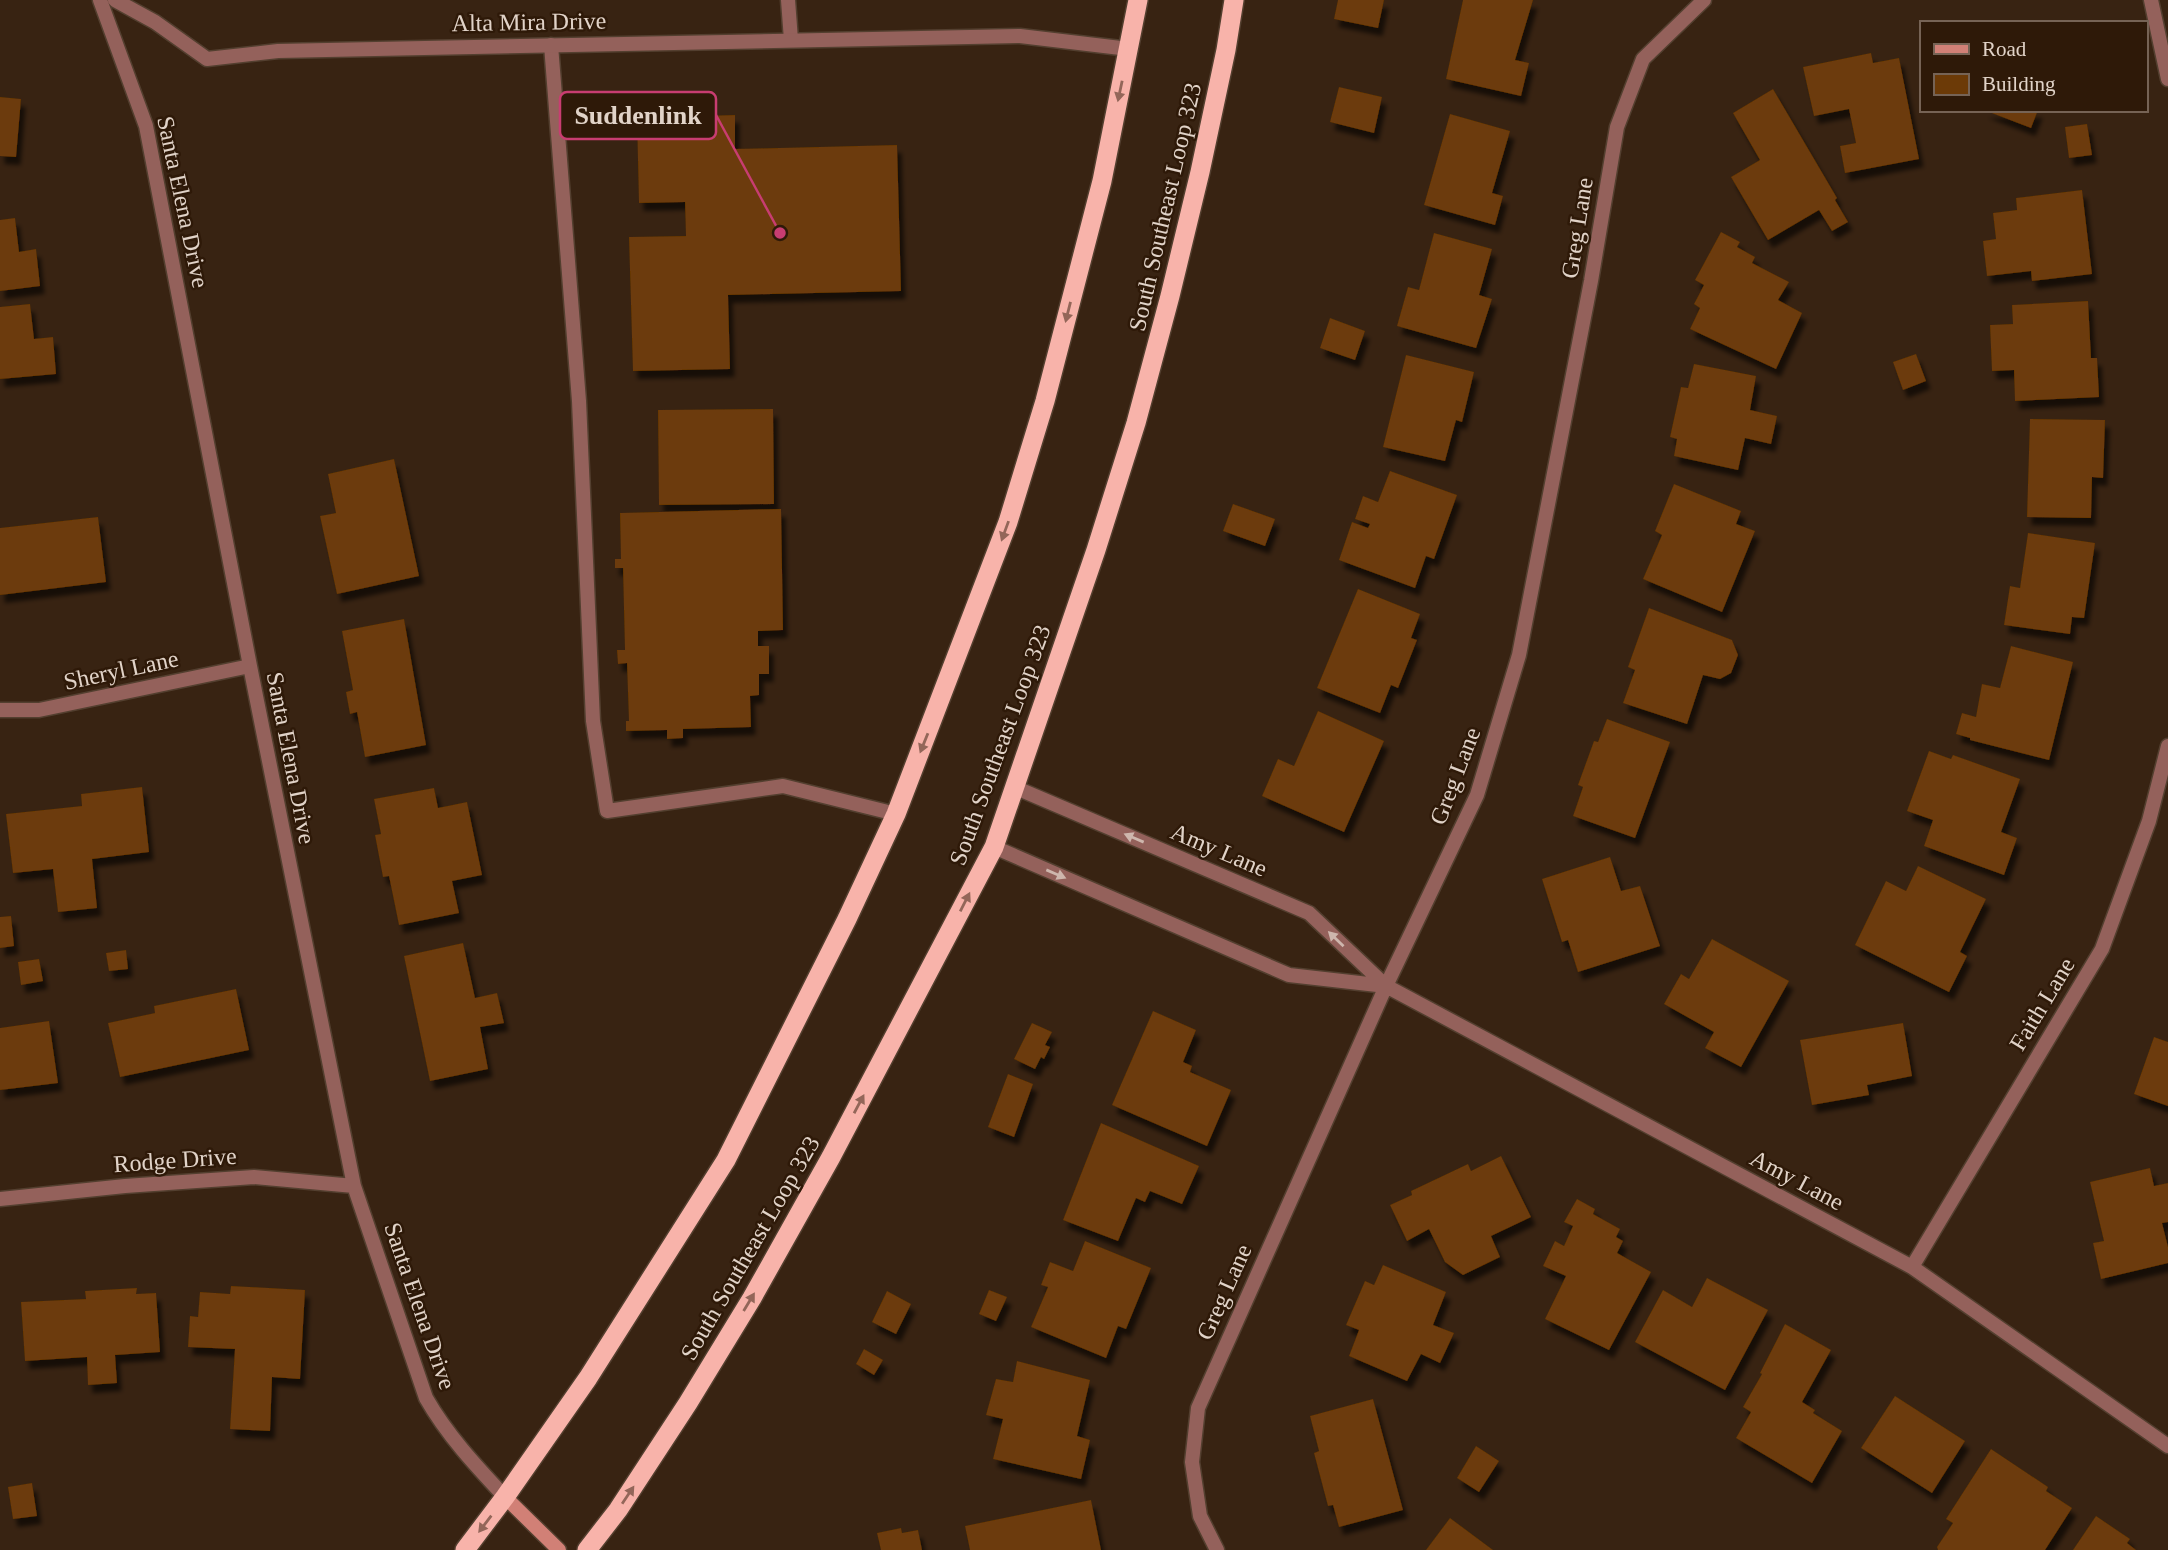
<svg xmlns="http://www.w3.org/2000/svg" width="2168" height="1550" font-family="Georgia,serif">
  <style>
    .building { fill: #6c3a07; filter: url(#shadow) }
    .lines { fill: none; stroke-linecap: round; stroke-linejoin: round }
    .service-casing { stroke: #533f2f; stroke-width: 17 }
    .minor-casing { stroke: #533f2f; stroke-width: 17 }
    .secondary-casing { stroke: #533f2f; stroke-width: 17 }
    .trunk-casing { stroke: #533f2f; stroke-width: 22 }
    .service { stroke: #94615b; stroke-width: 14 }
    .minor { stroke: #94615b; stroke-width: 14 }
    .secondary { stroke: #d18076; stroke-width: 14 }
    .trunk { stroke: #f8b3aa; stroke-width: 19 }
    .oneway { fill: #936659 }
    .oneway2 { fill: #ceb6ad }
    .labels { text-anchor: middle; stroke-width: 5; stroke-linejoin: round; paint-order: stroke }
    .street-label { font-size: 24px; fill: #e1d3c8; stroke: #2e1908 }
    .leader { fill: none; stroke: #c83d71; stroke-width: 2.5 }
    .callout-dot { fill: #c83d71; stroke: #2e1908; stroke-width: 2.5 }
    .callout { fill: #2e1908; stroke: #c83d71; stroke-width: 2.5 }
    .callout-label { font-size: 26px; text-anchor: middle; font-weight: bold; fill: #e1d3c8 }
  </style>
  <defs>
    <filter id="shadow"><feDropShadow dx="4.5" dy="8" stdDeviation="2" flood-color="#0009"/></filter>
  </defs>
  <rect width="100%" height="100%" fill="#382312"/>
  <!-- building -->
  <path class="building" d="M1338,0H1384L1378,28L1334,19Z
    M1463,0H1533L1515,60L1529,63L1521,96L1446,79Z
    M1871,53L1873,63L1899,58L1919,159L1845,173L1840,146L1856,143L1849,109L1814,116L1803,67Z
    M1339,87L1382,97L1374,133L1330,122Z
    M1773,89L1837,198L1835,200L1848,222L1832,231L1819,210L1768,240L1731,177L1760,160L1733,113Z
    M0,97L21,99L16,157L0,156Z
    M1984,110H2038L2031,128Z
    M1450,114L1510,131L1492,193L1503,196L1495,225L1424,205Z
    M735,115V149L897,145L901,291L728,295L730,369L633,371L629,237L686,236L685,202L639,203L637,118Z
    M2087,124L2092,155L2069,158L2065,127Z
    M2082,190L2092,274L2032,281L2031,271L1987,276L1983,241L1996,239L1993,213L2017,210L2016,198Z
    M15,218L19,252L36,249L40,286L0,291V220Z
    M1721,232L1740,242L1737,247L1755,257L1752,263L1789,282L1778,300L1802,313L1776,369L1690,329L1700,308L1694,304L1704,285L1695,280Z
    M1434,233L1492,249L1479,295L1492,299L1476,348L1397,326L1408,287L1419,290Z
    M2088,301L2091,358H2097L2099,397L2015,401L2014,370L1992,371L1990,325L2013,324L2012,305Z
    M30,304L34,339L53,337L56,374L0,379V307Z
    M1330,318L1365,331L1355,360L1320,348Z
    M1916,354L1926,381L1903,390L1893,362Z
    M1406,355L1474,372L1462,422L1456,420L1445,461L1383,447Z
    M1694,364L1756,376L1750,410L1777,416L1771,444L1745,438L1738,470L1674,456L1677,439L1670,437L1681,387L1688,388Z
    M773,409L774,504L659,505L658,410Z
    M2030,419L2105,420L2103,478L2092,477L2091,518L2027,517Z
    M394,459L419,576L337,594L320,516L336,513L328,474Z
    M1390,471L1457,495L1434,559L1426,556L1415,588L1339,560L1352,522L1368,528L1370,524L1355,519L1363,496L1378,502Z
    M1674,484L1741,511L1736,524L1755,531L1722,612L1643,579L1662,535L1655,531Z
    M1233,504L1275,519L1265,546L1223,531Z
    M781,509L783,630L758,631V646H769V674H759V695L750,696L751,727L683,729V738L667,739V730L626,731V721H629L627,663L618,664L617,650H625L623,568H615V559H621L620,513Z
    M98,517L106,582L0,595V528Z
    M2028,533L2095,543L2084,618L2072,617L2070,634L2004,625L2010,586L2020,588Z
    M1358,589L1420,614L1411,638L1417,640L1398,688L1391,685L1380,713L1317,688Z
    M1649,608L1732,640L1738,655L1731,673L1720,679L1703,675L1687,724L1623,703L1635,670L1628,667Z
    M404,619L426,745L365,757L357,712L350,714L346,692L353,690L342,631Z
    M2011,646L2073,662L2049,760L1970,740V738L1956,734L1962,713L1976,717L1982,684L2000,688Z
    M1318,711L1384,741L1344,832L1262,796L1278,759L1294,766Z
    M1607,719L1670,742L1635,838L1573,816L1583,787L1578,785L1594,741L1598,742Z
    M1929,751L1951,759L1953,755L2020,779L2001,832L2017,838L2004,875L1924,846L1933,820L1907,811Z
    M142,787L149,852L92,859L97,908L58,912L53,869L13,873L6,814L82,806L81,794Z
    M434,788L438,808L467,802L482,875L452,881L459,913L399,925L389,876L383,877L375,835L381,834L374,799Z
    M1610,857L1621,891L1640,886L1660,946L1578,972L1568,940L1562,942L1542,879Z
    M1918,866L1986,899L1960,952L1967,956L1949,992L1855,945L1886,881L1906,891Z
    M11,916L14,946L0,948V917Z
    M1712,939L1789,981L1741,1067L1705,1048L1714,1032L1664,1004L1681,974L1689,979Z
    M463,943L475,998L497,993L504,1023L480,1027L488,1069L430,1081L404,956Z
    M126,950L128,969L109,971L106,953Z
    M39,959L43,981L21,985L18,962Z
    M236,989L249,1050L120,1077L108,1023L155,1013L154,1006Z
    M1153,1011L1196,1030L1183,1062L1192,1066L1190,1072L1231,1090L1207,1146L1112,1105Z
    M49,1021L58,1083L0,1090V1028Z
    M1032,1023L1052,1032L1045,1045L1050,1047L1044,1059L1041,1057L1035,1069L1014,1059Z
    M1903,1023L1912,1076L1867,1085L1869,1095L1812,1105L1800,1040Z
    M2154,1037L2168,1042V1106L2134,1094Z
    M1008,1074L1033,1084L1014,1137L988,1127Z
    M1101,1123L1199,1166L1182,1204L1150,1191L1145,1202L1136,1198L1118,1241L1063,1220Z
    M1501,1156L1531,1217L1491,1236L1500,1257L1463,1275L1445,1262L1429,1229L1407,1241L1390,1205L1412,1195L1411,1191L1468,1164L1471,1171Z
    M2150,1168L2154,1186L2168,1183V1222L2162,1223L2168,1247V1263L2101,1279L2093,1243L2104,1241L2090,1182Z
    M1577,1199L1595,1209L1593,1214L1620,1229L1616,1237L1623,1241L1617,1253L1651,1272L1609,1350L1545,1319L1566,1276L1543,1266L1555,1241L1564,1246L1573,1226L1564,1222Z
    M1085,1241L1151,1268L1126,1329L1118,1326L1106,1358L1031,1327L1048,1287L1041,1285L1050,1262L1073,1271Z
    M1383,1265L1446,1292L1433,1325L1454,1333L1440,1363L1421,1354L1407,1381L1349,1356L1359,1330L1346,1325L1365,1281L1374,1285Z
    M1707,1278L1768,1310L1725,1390L1635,1342L1663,1290L1692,1307Z
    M231,1286L305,1290L300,1379L272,1377L270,1431L230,1429L235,1349L188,1347L190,1316L198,1317L200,1292L230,1294Z
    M137,1288L136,1294L156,1293L160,1352L115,1355L117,1383L88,1385L87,1357L25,1361L21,1302L86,1299L85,1291Z
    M989,1290L1007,1297L996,1321L979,1314Z
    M887,1291L911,1304L896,1334L872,1322Z
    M1785,1324L1831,1350L1802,1402L1815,1410L1813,1413L1842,1431L1812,1483L1736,1438L1751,1412L1743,1407L1762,1374L1760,1373Z
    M864,1349L883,1360L874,1375L856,1364Z
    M1017,1361L1090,1380L1077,1436L1090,1440L1081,1479L993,1459L1003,1419L986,1415L996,1379L1013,1382Z
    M1895,1396L1965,1441L1932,1493L1861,1448Z
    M1373,1399L1403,1510L1339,1527L1333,1505L1328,1506L1314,1453L1319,1451L1310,1416Z
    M1476,1446L1499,1461L1479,1492L1457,1478Z
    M1991,1449L2048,1487L2046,1491L2072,1508L2045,1550H1938L1937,1547L1953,1523L1946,1519Z
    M32,1483L37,1516L13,1519L8,1487Z
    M1091,1500L1101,1550H970L965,1526Z
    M2096,1516L2130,1539L2127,1543L2136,1550H2073Z
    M1450,1518L1493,1550H1426Z
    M901,1528L902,1533L918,1530L922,1550H881L877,1533Z"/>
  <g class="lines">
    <defs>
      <path id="service" d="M788,0L791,40
        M551,45L579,401L593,721L607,811L783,786L896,814"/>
      <path id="minor" d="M100,0L146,126L250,666L354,1186L426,1398C447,1435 476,1466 505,1497
        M115,0L155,22L207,59L278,51L1020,36L1129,49
        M2151,0L2168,79
        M0,710H39L250,666
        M1014,787L1309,913L1386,986L1912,1267L2168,1446
        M994,847L1289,975L1386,986
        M0,1199L125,1186L254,1177L354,1186
        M1912,1267L2102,949L2149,821L2168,746
        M1217,1550L1200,1516L1192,1462L1198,1408L1386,986L1477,795L1519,655L1591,281L1617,127L1643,59L1704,0"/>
      <path id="secondary" d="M505,1497L559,1550"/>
      <path id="trunk" d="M465,1550L505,1497L588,1378L726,1160L847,919L896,814L1008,522L1045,401L1102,181L1138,0
        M587,1550L618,1510L688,1403L752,1298L831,1157L994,847L1096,550L1136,423L1170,296L1200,172L1226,50L1234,0"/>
    </defs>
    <!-- service casing -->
    <use href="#service" class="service-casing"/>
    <!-- minor casing -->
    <use href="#minor" class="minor-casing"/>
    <!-- secondary casing -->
    <use href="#secondary" class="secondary-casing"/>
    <!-- trunk casing -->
    <use href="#trunk" class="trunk-casing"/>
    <!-- service -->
    <use href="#service" class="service"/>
    <!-- minor -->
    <use href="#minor" class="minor"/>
    <!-- secondary -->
    <use href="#secondary" class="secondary"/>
    <!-- trunk -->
    <use href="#trunk" class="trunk"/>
  </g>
  <!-- one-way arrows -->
  <defs><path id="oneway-solid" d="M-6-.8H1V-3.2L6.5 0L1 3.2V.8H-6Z" transform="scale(1.75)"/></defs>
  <g class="oneway">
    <use href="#oneway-solid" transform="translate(1120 91) rotate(102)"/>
    <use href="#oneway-solid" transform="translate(1068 312) rotate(104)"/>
    <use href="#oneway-solid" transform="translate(1005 531) rotate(110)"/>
    <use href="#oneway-solid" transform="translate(924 743) rotate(112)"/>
    <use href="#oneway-solid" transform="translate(965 902) rotate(-63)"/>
    <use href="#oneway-solid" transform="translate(859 1104) rotate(-62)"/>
    <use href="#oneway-solid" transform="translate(749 1302) rotate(-59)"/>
    <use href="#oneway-solid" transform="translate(628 1495) rotate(-56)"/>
    <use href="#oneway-solid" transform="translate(485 1524) rotate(127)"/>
  </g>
  <g class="oneway2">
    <use href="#oneway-solid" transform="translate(1134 838) rotate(-157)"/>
    <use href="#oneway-solid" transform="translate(1056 874) rotate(23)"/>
    <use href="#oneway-solid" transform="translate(1336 939) rotate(-136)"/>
  </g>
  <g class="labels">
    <!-- street labels -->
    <g class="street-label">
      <text transform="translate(529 22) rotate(-1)" y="8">Alta Mira Drive</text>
      <text transform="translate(183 202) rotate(78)" y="8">Santa Elena Drive</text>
      <text transform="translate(1165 207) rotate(-77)" y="8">South Southeast Loop 323</text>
      <text transform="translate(1577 228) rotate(-81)" y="8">Greg Lane</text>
      <text transform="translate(121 670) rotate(-12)" y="8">Sheryl Lane</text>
      <text transform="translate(1000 745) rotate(-70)" y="8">South Southeast Loop 323</text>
      <text transform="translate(291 758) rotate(79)" y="8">Santa Elena Drive</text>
      <text transform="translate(1455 776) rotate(-69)" y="8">Greg Lane</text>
      <text transform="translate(1219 850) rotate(23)" y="8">Amy Lane</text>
      <text transform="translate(2042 1004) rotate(-59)" y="8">Faith Lane</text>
      <text transform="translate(175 1160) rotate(-4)" y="8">Rodge Drive</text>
      <text transform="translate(1797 1180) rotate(28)" y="8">Amy Lane</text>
      <text transform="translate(750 1248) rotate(-60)" y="8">South Southeast Loop 323</text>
      <text transform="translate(1224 1292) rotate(-66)" y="8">Greg Lane</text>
      <text transform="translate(420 1306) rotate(71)" y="8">Santa Elena Drive</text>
    </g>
  </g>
  <!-- callouts -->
  <path class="leader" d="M780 233L716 115"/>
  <circle class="callout-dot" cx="780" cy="233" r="7"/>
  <rect class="callout" x="560" y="92" width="156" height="47" rx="7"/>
  <g class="callout-label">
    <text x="638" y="124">Suddenlink</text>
  </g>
  <!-- legend -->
  <rect x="1920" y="21" width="228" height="91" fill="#2e1908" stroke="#766355" stroke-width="2"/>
  <rect x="1934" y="44" width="35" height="10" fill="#d18076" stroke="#766355" stroke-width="2"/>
  <text x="1982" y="56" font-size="21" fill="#e1d3c8">Road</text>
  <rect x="1934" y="74" width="35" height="21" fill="#6c3a07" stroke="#766355" stroke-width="2"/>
  <text x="1982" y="91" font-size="21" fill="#e1d3c8">Building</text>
</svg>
